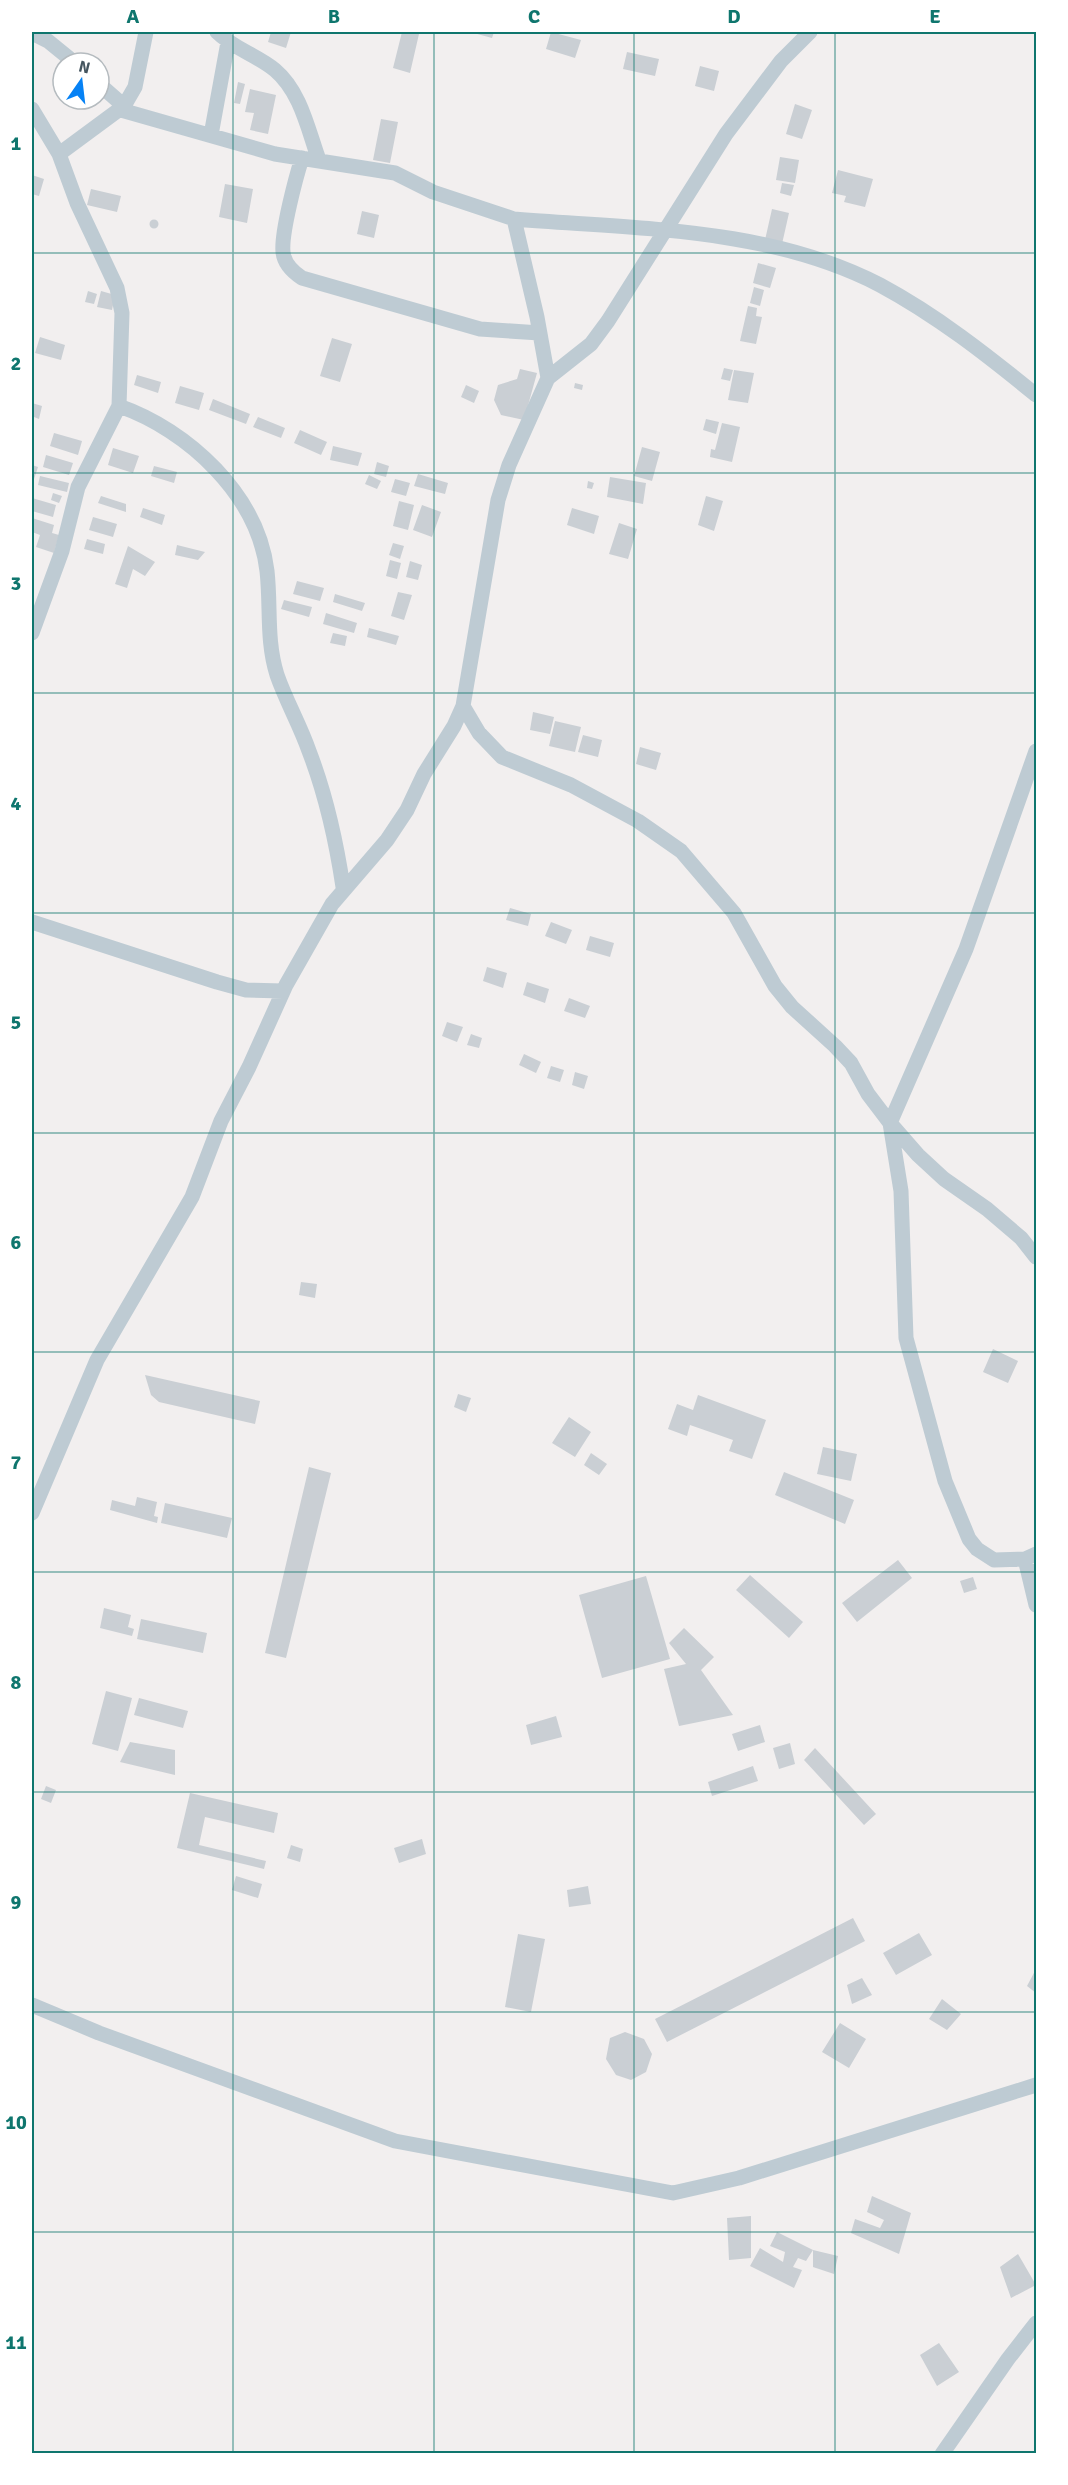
<svg xmlns="http://www.w3.org/2000/svg" width="1068" height="2485" font-family="Signika,sans-serif">
  <style>
    .building { fill: #cacfd4 }
    .lines { fill: none; stroke-linecap: round; stroke-linejoin: round }
    .street { stroke: #becbd3; stroke-width: 15 }
    .grid { fill: none; stroke: #0f766e; stroke-width: 1.5; stroke-opacity: 0.55 }
    .neatline { fill: none; stroke: #0f766e; stroke-width: 2 }
    .grid-label { font-size: 20px; text-anchor: middle; font-weight: bold; fill: #0f766e }
  </style>
  <rect width="100%" height="100%" fill="#f2efef"/>
  <!-- building -->
  <path class="building" d="M271,32H291L286,48L268,42Z
    M402,32L419,34L410,73L393,68Z
    M470,32H494L492,38Z
    M551,32L581,40L575,58L546,49Z
    M627,52L659,59L655,76L623,69Z
    M700,66L719,71L714,91L695,86Z
    M238,82L245,84L240,104L234,103Z
    M250,89L276,95L268,134L250,130L254,113L245,112Z
    M795,104L812,110L802,139L786,134Z
    M381,119L398,122L390,163L373,160Z
    M780,157L799,160L795,183L776,180Z
    M838,170L873,179L865,207L844,202L846,196L832,193Z
    M32,175L44,179L39,196L32,194Z
    M782,183L794,185L791,196L780,193Z
    M225,184L253,189L247,223L219,217Z
    M91,189L121,196L117,212L87,205Z
    M772,209L789,213L782,244L765,240Z
    M362,211L379,215L374,238L357,234Z
    M149.5 224a4.5 4.5 0 1 1 9 0a4.5 4.5 0 1 1-9 0Z
    M758,263L776,268L770,288L753,283Z
    M754,287L764,290L760,306L750,303Z
    M88,291L97,294L94,304L85,302Z
    M101,291L115,295L112,310L97,307Z
    M748,306L757,308L756,316L762,317L756,344L740,341Z
    M40,337L65,345L61,360L35,353Z
    M332,338L352,344L340,382L320,376Z
    M724,368L733,370L730,381L721,379Z
    M520,369L537,373L524,420L501,415L494,400L498,385L517,379Z
    M734,370L754,373L748,403L728,400Z
    M137,375L161,382L158,393L134,385Z
    M575,383L583,385L582,390L574,388Z
    M466,385L479,391L474,403L461,397Z
    M180,386L204,393L199,410L175,403Z
    M213,399L250,414L246,424L209,410Z
    M32,403L42,406L39,419L34,417L32,426Z
    M258,417L285,428L281,438L253,427Z
    M706,419L719,422L716,434L703,430Z
    M722,423L740,427L732,462L710,457L711,449L715,450Z
    M300,430L327,442L321,455L294,443Z
    M54,433L82,441L78,455L50,446Z
    M333,446L362,453L358,466L330,460Z
    M642,447L660,452L652,481L634,476Z
    M113,448L139,456L133,473L108,465Z
    M46,455L73,463L69,475L43,467Z
    M377,462L389,466L386,477L374,474Z
    M32,465L38,467L34,479L32,478Z
    M154,466L177,472L174,483L151,476Z
    M418,474L448,483L445,494L414,486Z
    M369,475L381,481L377,489L365,484Z
    M40,476L69,483L67,492L38,485Z
    M610,477L646,483L643,504L607,497Z
    M395,479L410,483L406,496L391,492Z
    M588,481L594,483L592,489L587,488Z
    M53,493L62,496L59,503L51,500Z
    M101,496L126,504V512L98,503Z
    M706,496L723,501L714,531L698,525Z
    M32,498L56,505L53,517L32,511Z
    M399,501L414,505L408,530L393,526Z
    M422,505L441,512L432,537L413,530Z
    M143,508L165,515L162,525L140,517Z
    M572,508L599,516L594,534L567,525Z
    M93,517L117,524L113,537L89,530Z
    M32,518L54,525L52,533L59,535L54,553L36,547L40,535L32,532Z
    M619,523L637,529L628,559L609,554Z
    M87,539L105,544L103,554L84,549Z
    M393,543L404,546L400,559L389,555Z
    M177,545L205,552L198,560L175,555Z
    M128,546L155,562L145,576L133,569L127,588L115,584Z
    M390,560L401,563L397,579L386,576Z
    M410,561L422,565L418,580L406,577Z
    M297,581L324,588L320,601L293,594Z
    M398,592L412,595L404,620L391,616Z
    M335,594L365,603L362,611L333,602Z
    M284,600L312,607L309,617L281,609Z
    M326,613L357,623L354,633L323,624Z
    M369,628L399,636L396,645L367,637Z
    M333,633L347,636L345,646L330,643Z
    M533,712L554,717L550,734L530,730Z
    M555,721L581,727L575,752L549,746Z
    M583,735L602,740L598,757L578,752Z
    M640,747L661,753L656,770L636,764Z
    M510,908L531,914L528,926L506,920Z
    M551,922L572,930L566,944L545,936Z
    M590,936L614,943L610,957L586,950Z
    M487,967L507,973L503,988L483,981Z
    M527,982L549,989L545,1003L523,995Z
    M569,998L590,1006L585,1018L564,1011Z
    M447,1022L463,1027L457,1042L442,1036Z
    M471,1034L482,1038L479,1048L467,1045Z
    M524,1054L541,1062L536,1073L519,1065Z
    M551,1066L564,1070L560,1082L547,1078Z
    M575,1072L588,1076L584,1089L572,1085Z
    M301,1282L317,1284L315,1298L299,1295Z
    M993,1349L1018,1361L1008,1383L983,1372Z
    M145,1375L260,1401L255,1424L159,1402L151,1395Z
    M458,1394L471,1398L466,1412L454,1407Z
    M698,1395L766,1420L752,1459L729,1451L733,1440L690,1425L687,1436L668,1429L677,1404L693,1410Z
    M569,1417L591,1432L575,1457L552,1443Z
    M823,1447L857,1454L851,1481L817,1474Z
    M591,1453L607,1464L599,1475L584,1465Z
    M309,1467L331,1473L286,1658L265,1653Z
    M784,1472L854,1500L845,1524L775,1495Z
    M137,1497L157,1502L154,1516L158,1517L157,1523L110,1510L112,1500L135,1506Z
    M165,1503L232,1518L227,1538L161,1523Z
    M898,1560L912,1578L857,1622L842,1603Z
    M750,1575L803,1622L789,1638L736,1590Z
    M646,1576L670,1659L602,1678L579,1595Z
    M973,1577L977,1589L964,1593L960,1581Z
    M104,1608L131,1615L128,1627L134,1629L132,1636L100,1628Z
    M141,1619L207,1633L203,1653L137,1639Z
    M684,1628L714,1657L701,1670L733,1715L679,1726L664,1669L686,1664L669,1643Z
    M106,1691L132,1698L118,1751L92,1744Z
    M139,1698L188,1711L183,1728L134,1715Z
    M556,1716L562,1737L531,1745L526,1725Z
    M760,1725L765,1742L738,1751L732,1734Z
    M130,1742L175,1750V1775L120,1762Z
    M790,1743L795,1764L779,1769L773,1748Z
    M815,1748L876,1814L864,1825L804,1760Z
    M753,1766L758,1781L712,1796L708,1782Z
    M46,1786L56,1790L51,1803L41,1799Z
    M190,1793L278,1813L274,1833L205,1817L199,1845L266,1861L264,1869L177,1848Z
    M422,1839L426,1854L399,1863L394,1848Z
    M291,1845L303,1849L300,1862L287,1858Z
    M236,1876L262,1884L258,1898L232,1890Z
    M588,1886L591,1904L569,1907L567,1890Z
    M853,1918L865,1941L667,2042L655,2019Z
    M919,1933L932,1955L896,1975L883,1953Z
    M518,1934L545,1939L531,2012L505,2007Z
    M1036,1969V1993L1027,1986Z
    M862,1978L872,1995L852,2004L847,1985Z
    M942,1999L961,2014L947,2030L929,2019Z
    M840,2023L866,2039L849,2068L822,2052Z
    M625,2032L644,2039L652,2054L646,2072L631,2080L616,2075L606,2059L610,2038Z
    M872,2196L911,2213L899,2254L851,2233L855,2219L880,2228L884,2220L867,2212Z
    M751,2216V2258L729,2260L727,2218Z
    M777,2232L813,2250L838,2256L834,2274L813,2267V2250L806,2261L798,2258L793,2267L802,2270L794,2288L750,2266L760,2248L783,2262L785,2252L770,2246Z
    M1018,2254L1036,2285L1011,2298L1000,2267Z
    M939,2343L959,2372L937,2386L920,2355Z"/>
  <g class="lines">
    <!-- street -->
    <path class="street" d="M217,32C234,49 257,55 275,70C301,92 308,130 319,160
      M32,33L48,41L75,63
      M99,84L124,106
      M32,109L59,154L77,203L117,288L122,313L119,406L78,487L62,551L32,633
      M211,135L228,42
      M59,154L124,106L135,87L146,32
      M302,158C296,177 281,233 283,252C284,263 293,272 302,278L480,329L540,333
      M514,219C635,229 769,227 880,285C936,315 987,355 1036,395
      M548,378L591,344L608,321L726,134L781,61L810,32
      M119,406C188,430 258,495 267,571C271,607 266,640 277,675C286,701 300,725 309,751C326,795 336,840 343,887
      M463,706L479,733L502,757L571,785L638,821L681,851L734,913L775,986L792,1007L835,1046L851,1063L868,1094L890,1123L918,1155L944,1179L987,1209L1021,1238L1036,1257
      M32,922L217,982L246,990L283,991
      M32,1513L97,1360L192,1197L221,1121L249,1067L286,985L332,904L387,840L407,810L424,774L454,726L463,706L498,500L509,465L548,378L537,317L514,219L433,192L395,173L275,154L121,110
      M1036,1554L1025,1559L1036,1605
      M1025,1559L994,1560L977,1549L969,1539L945,1481L906,1338L901,1191L890,1123L966,949L1036,751
      M32,2005L99,2033L395,2141L673,2193L739,2178L1036,2085
      M942,2454L1008,2359L1036,2323"/>
  </g>
  <!-- grid -->
  <path class="grid" d="M233,32V2454M434,32V2454M634,32V2454M835,32V2454M32,253H1036M32,473H1036M32,693H1036M32,913H1036M32,1133H1036M32,1352H1036M32,1572H1036M32,1792H1036M32,2012H1036M32,2232H1036"/>
  <!-- border -->
  <rect width="1068" height="2485" fill="none" stroke="#ffffff" stroke-width="66"/>
  <!-- north arrow -->
  <g transform="translate(81 81) rotate(14)"><circle r="28" fill="#ffffff" stroke="#b5bbbf" stroke-width="1.5"/>
  <path d="M0-4.5L10 22L0 15L-10 22Z" fill="#0682f5"/>
  <text y="-9" font-size="16" font-weight="bold" text-anchor="middle" fill="#45555f">N</text>
  </g>
  <rect x="33" y="33" width="1002" height="2419" class="neatline"/>
  <g class="grid-label">
    <text x="133" y="23">A</text>
    <text x="334" y="23">B</text>
    <text x="534" y="23">C</text>
    <text x="734" y="23">D</text>
    <text x="935" y="23">E</text>
    <text x="16" y="150">1</text>
    <text x="16" y="370">2</text>
    <text x="16" y="590">3</text>
    <text x="16" y="810">4</text>
    <text x="16" y="1029">5</text>
    <text x="16" y="1249">6</text>
    <text x="16" y="1469">7</text>
    <text x="16" y="1689">8</text>
    <text x="16" y="1909">9</text>
    <text x="16" y="2129">10</text>
    <text x="16" y="2349">11</text>
  </g>
</svg>
